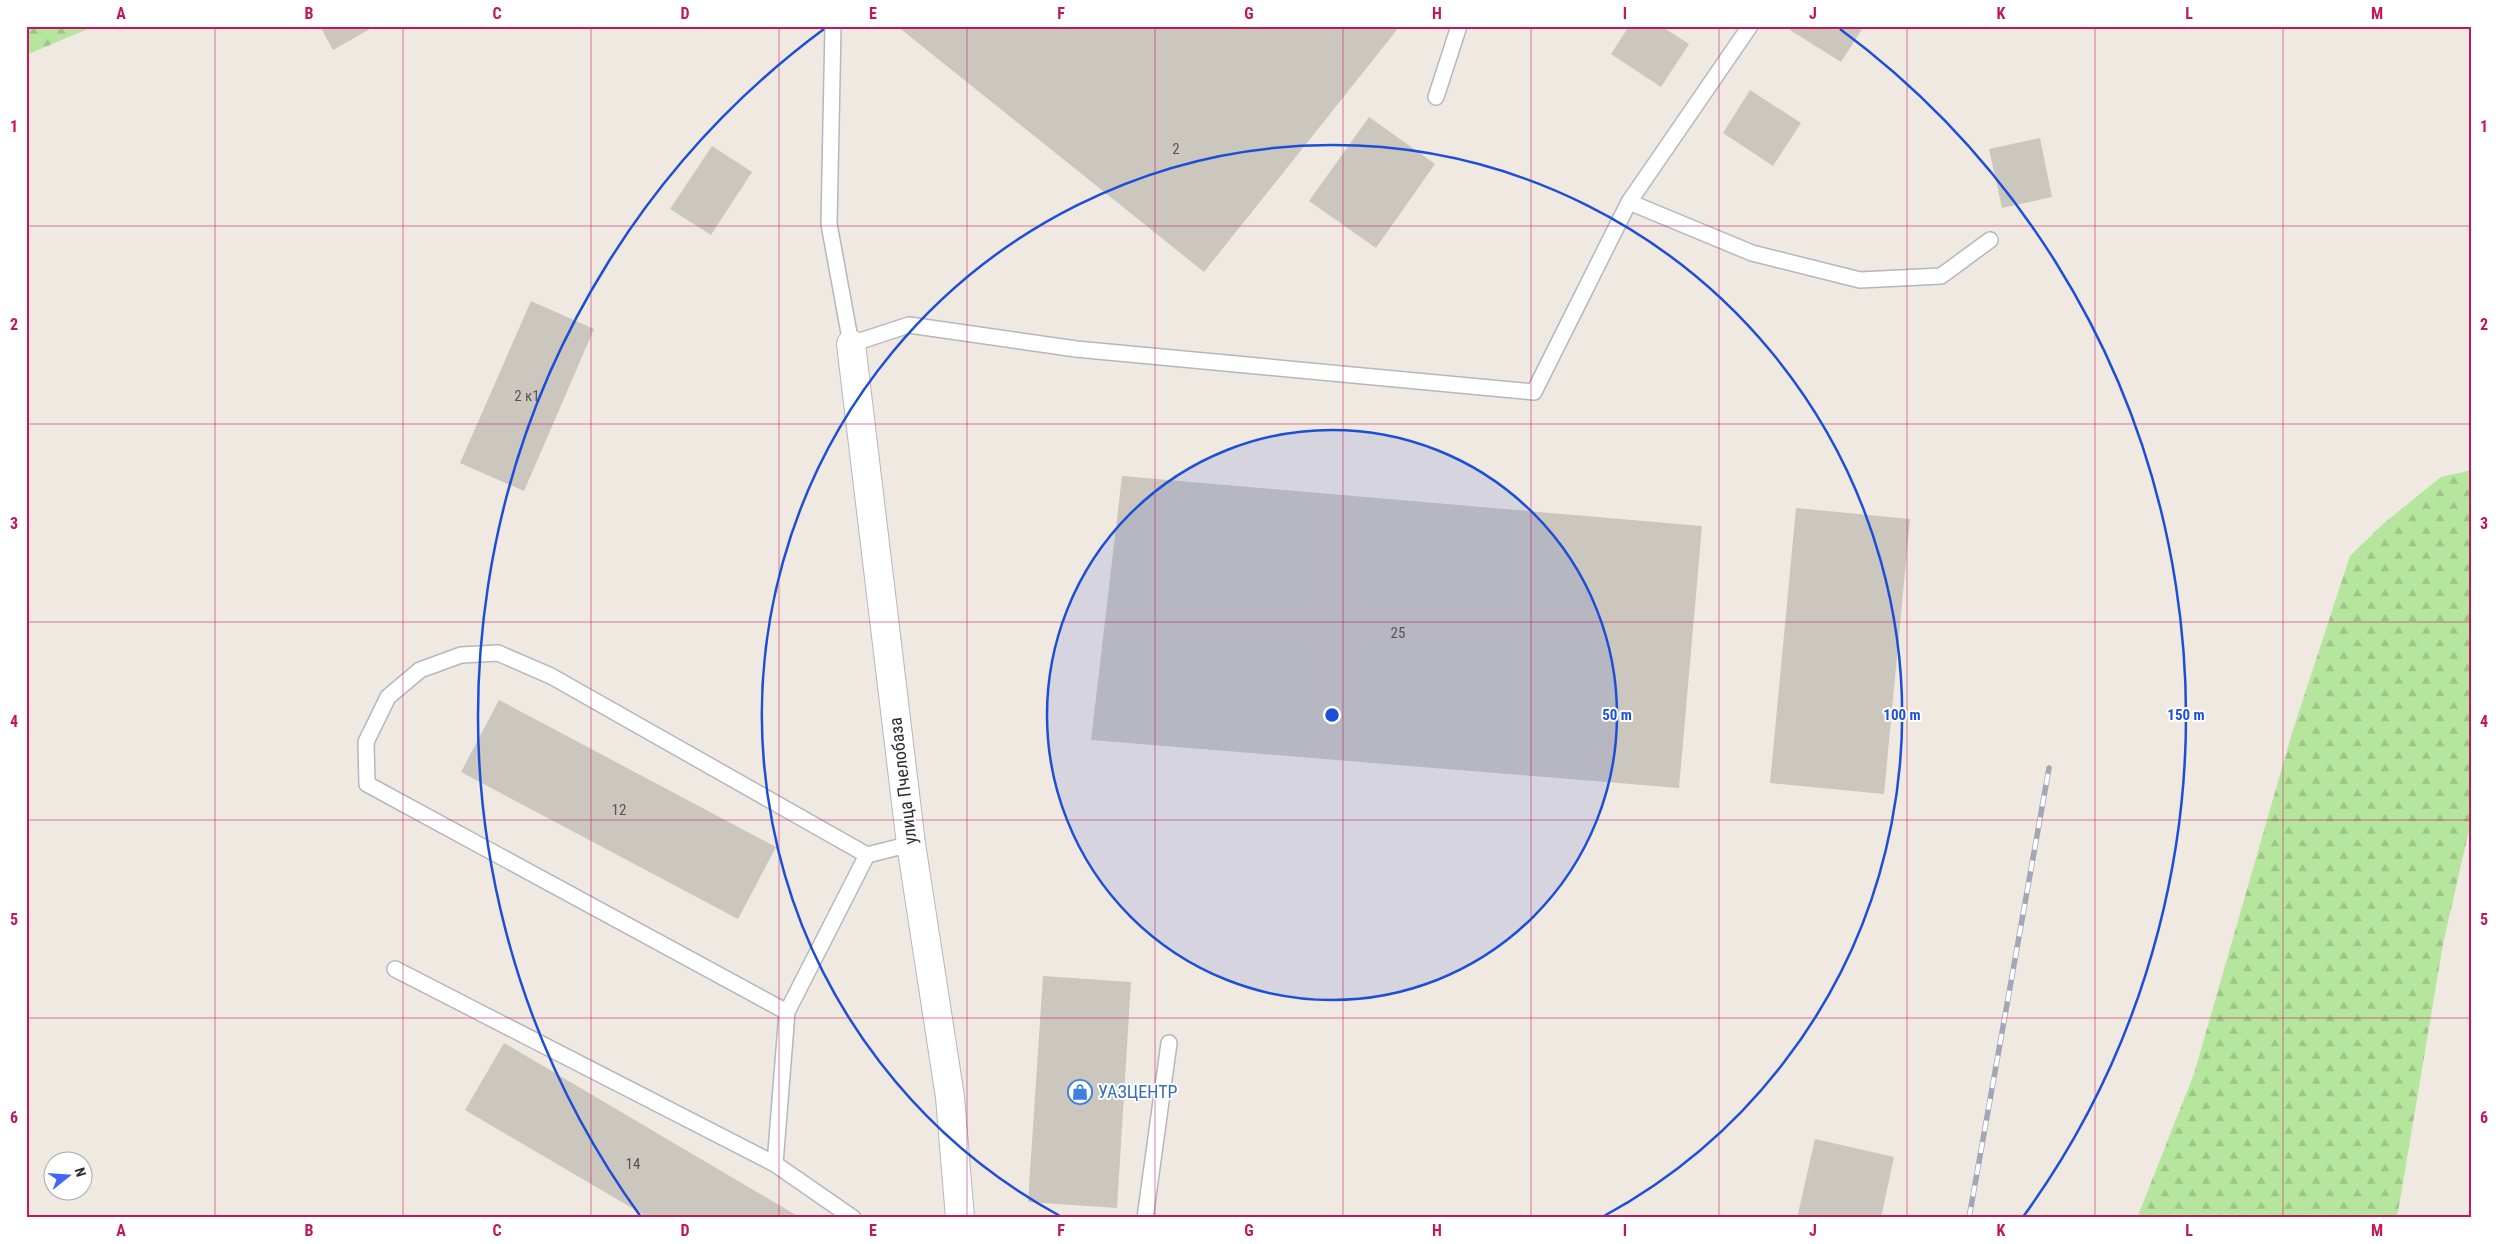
<svg xmlns="http://www.w3.org/2000/svg" width="2498" height="1244" font-family="'Roboto Condensed',sans-serif">
  <style>
    .forest { fill: url(#forest-firs) }
    .building { fill: #cbc7bf }
    .lines { fill: none; stroke-linecap: round; stroke-linejoin: round }
    .lane-casing { stroke: #b4b7c1; stroke-width: 18 }
    .street-casing { stroke: #b4b7c1; stroke-width: 30 }
    .lane { stroke: #fff; stroke-width: 15 }
    .street { stroke: #fff; stroke-width: 28 }
    .rail-casing { stroke: #a3a6b8; stroke-width: 5.5 }
    .rail { stroke: #fff; stroke-width: 4; stroke-dasharray: 11; stroke-linecap: butt }
    .grid { fill: none; stroke: #c2185b; stroke-width: 1; stroke-opacity: 0.55 }
    .ring { fill: none; stroke: #1d4ed8; stroke-width: 2.5 }
    .labels { text-anchor: middle; stroke-width: 4; stroke-linejoin: round; paint-order: stroke }
    .number-label { font-size: 15px; fill: #555452 }
    .street-label { font-size: 18px; fill: #2e2e2e; stroke: #fff }
    .shop-label { font-size: 18px; fill: #366cbe; stroke: #fff; text-anchor: start }
    .centre { fill: #1d4ed8; stroke: #fff; stroke-width: 2.5 }
    .ring-label { font-size: 15px; text-anchor: middle; font-weight: bold; fill: #1d4ed8; stroke: #fff; stroke-width: 4; stroke-linejoin: round; paint-order: stroke }
    .neatline { fill: none; stroke: #c2185b; stroke-width: 2 }
    .grid-label { font-size: 16px; text-anchor: middle; font-weight: bold; fill: #c2185b }
  </style>
  <defs>
    <pattern id="forest-firs" width="22" height="20" patternUnits="userSpaceOnUse" patternTransform="scale(1.25)"><rect width="22" height="20" fill="#b6e59e"/><path d="M5 1l3.5 6h-7zM16 11l3.5 6h-7z" fill="#9dc588"/></pattern>
  </defs>
  <rect width="100%" height="100%" fill="#efe9e1"/>
  <!-- forest -->
  <path class="forest" d="M26,26H95L26,55Z
    M2472,470V817L2443,944L2397,1218H2137L2194,1074L2292,733L2350,556L2383,524L2441,477Z"/>
  <!-- building -->
  <path class="building" d="M320,26H375L333,50Z
    M897,26H1400L1204,272Z
    M1629,26H1661L1689,44L1661,87L1611,54Z
    M1793,26H1864L1841,62L1790,30Z
    M1750,90L1801,123L1773,166L1723,133Z
    M1369,117L1435,164L1376,248L1309,201Z
    M2040,138L2052,197L2002,208L1989,149Z
    M712,146L752,172L711,235L670,209Z
    M531,301L594,329L524,491L460,463Z
    M1122,476L1702,526L1679,788L1091,740Z
    M1796,508L1910,519L1884,794L1770,783Z
    M499,700L776,847L738,919L461,772Z
    M1043,976L1131,982L1117,1208L1028,1202Z
    M504,1043L801,1218H649L465,1110Z
    M1815,1139L1894,1157L1881,1218H1797Z"/>
  <g class="lines">
    <defs>
      <path id="lane" d="M833,26L829,224L851,344L909,325L1076,349L1534,392L1629,202L1750,26
        M1436,97L1459,26
        M1629,202L1752,253L1860,280L1941,276L1990,240
        M395,969L775,1164L853,1218
        M787,1012L867,855
        M775,1164L787,1012L367,784L366,742L388,697L420,670L461,655L498,653L551,676L867,855L911,844
        M1145,1218L1169,1043"/>
      <path id="street" d="M851,344L911,844L950,1097L960,1218"/>
    </defs>
    <!-- lane casing -->
    <use href="#lane" class="lane-casing"/>
    <!-- street casing -->
    <use href="#street" class="street-casing"/>
    <!-- lane -->
    <use href="#lane" class="lane"/>
    <!-- street -->
    <use href="#street" class="street"/>
    <defs>
      <path id="rail" d="M1969,1218L2049,768"/>
    </defs>
    <!-- rail casing -->
    <use href="#rail" class="rail-casing"/>
    <!-- rail -->
    <use href="#rail" class="rail"/>
  </g>
  <!-- grid -->
  <path class="grid" d="M215,26V1218M403,26V1218M591,26V1218M779,26V1218M967,26V1218M1155,26V1218M1343,26V1218M1531,26V1218M1719,26V1218M1907,26V1218M2095,26V1218M2283,26V1218M26,226H2472M26,424H2472M26,622H2472M26,820H2472M26,1018H2472"/>
  <!-- distance rings -->
  <circle cx="1332" cy="715" r="285" fill="#1d4ed8" fill-opacity=".12"/>
  <g class="ring">
    <circle cx="1332" cy="715" r="285"/>
    <path d="M1060 1216A570 570 0 1 1 1604 1216"/>
    <path d="M641 1217A854 854 0 0 1 824 29M1840 29A854 854 0 0 1 2023 1217"/>
  </g>
  <!-- icons -->
  <defs>
    <symbol id="shop-ring" viewBox="-11 -11 22 22"><circle r="9.5" fill="#fff" stroke="#3f7fe0" stroke-width="1.5"/><path d="M-5-2.5h2.3a2.7 3.5 0 0 1 5.4 0H5L5.5 6h-11ZM-1.5-2.5h3a1.5 2.3 0 0 0-3 0Z" fill="#3f7fe0"/></symbol>
  </defs>
  <g fill-rule="evenodd">
    <use href="#shop-ring" x="1066" y="1078" width="28" height="28"/>
  </g>
  <g class="labels">
    <!-- number labels -->
    <g class="number-label">
      <text x="1176" y="154">2</text>
      <text x="527" y="401">2 к1</text>
      <text x="1398" y="638">25</text>
      <text x="619" y="815">12</text>
      <text x="633" y="1169">14</text>
    </g>
    <!-- street labels -->
    <g class="street-label">
      <text transform="translate(903 781) rotate(-97)" y="6">улица Пчелобаза</text>
    </g>
    <!-- shop labels -->
    <g class="shop-label">
      <text x="1098" y="1098">УАЗЦЕНТР</text>
    </g>
  </g>
  <circle cx="1332" cy="715" r="8" class="centre"/>
  <g class="ring-label">
    <text x="1617" y="720">50 m</text>
    <text x="1902" y="720">100 m</text>
    <text x="2186" y="720">150 m</text>
  </g>
  <!-- border -->
  <rect width="2498" height="1244" fill="none" stroke="#ffffff" stroke-width="55"/>
  <!-- north arrow -->
  <g transform="translate(68 1176) rotate(73)"><circle r="24" fill="#ffffff" stroke="#ababab"/>
  <path d="M0-4L9 19L0 12L-9 19Z" fill="#4264fb"/>
  <text y="-8" font-size="14" font-weight="bold" text-anchor="middle" fill="#2e2e2e">N</text>
  </g>
  <rect x="28" y="28" width="2442" height="1188" class="neatline"/>
  <g class="grid-label">
    <text x="121" y="19">A</text>
    <text x="309" y="19">B</text>
    <text x="497" y="19">C</text>
    <text x="685" y="19">D</text>
    <text x="873" y="19">E</text>
    <text x="1061" y="19">F</text>
    <text x="1249" y="19">G</text>
    <text x="1437" y="19">H</text>
    <text x="1625" y="19">I</text>
    <text x="1813" y="19">J</text>
    <text x="2001" y="19">K</text>
    <text x="2189" y="19">L</text>
    <text x="2377" y="19">M</text>
    <text x="14" y="132">1</text>
    <text x="2484" y="132">1</text>
    <text x="14" y="330">2</text>
    <text x="2484" y="330">2</text>
    <text x="14" y="529">3</text>
    <text x="2484" y="529">3</text>
    <text x="14" y="727">4</text>
    <text x="2484" y="727">4</text>
    <text x="14" y="925">5</text>
    <text x="2484" y="925">5</text>
    <text x="14" y="1123">6</text>
    <text x="2484" y="1123">6</text>
    <text x="121" y="1236">A</text>
    <text x="309" y="1236">B</text>
    <text x="497" y="1236">C</text>
    <text x="685" y="1236">D</text>
    <text x="873" y="1236">E</text>
    <text x="1061" y="1236">F</text>
    <text x="1249" y="1236">G</text>
    <text x="1437" y="1236">H</text>
    <text x="1625" y="1236">I</text>
    <text x="1813" y="1236">J</text>
    <text x="2001" y="1236">K</text>
    <text x="2189" y="1236">L</text>
    <text x="2377" y="1236">M</text>
  </g>
</svg>
